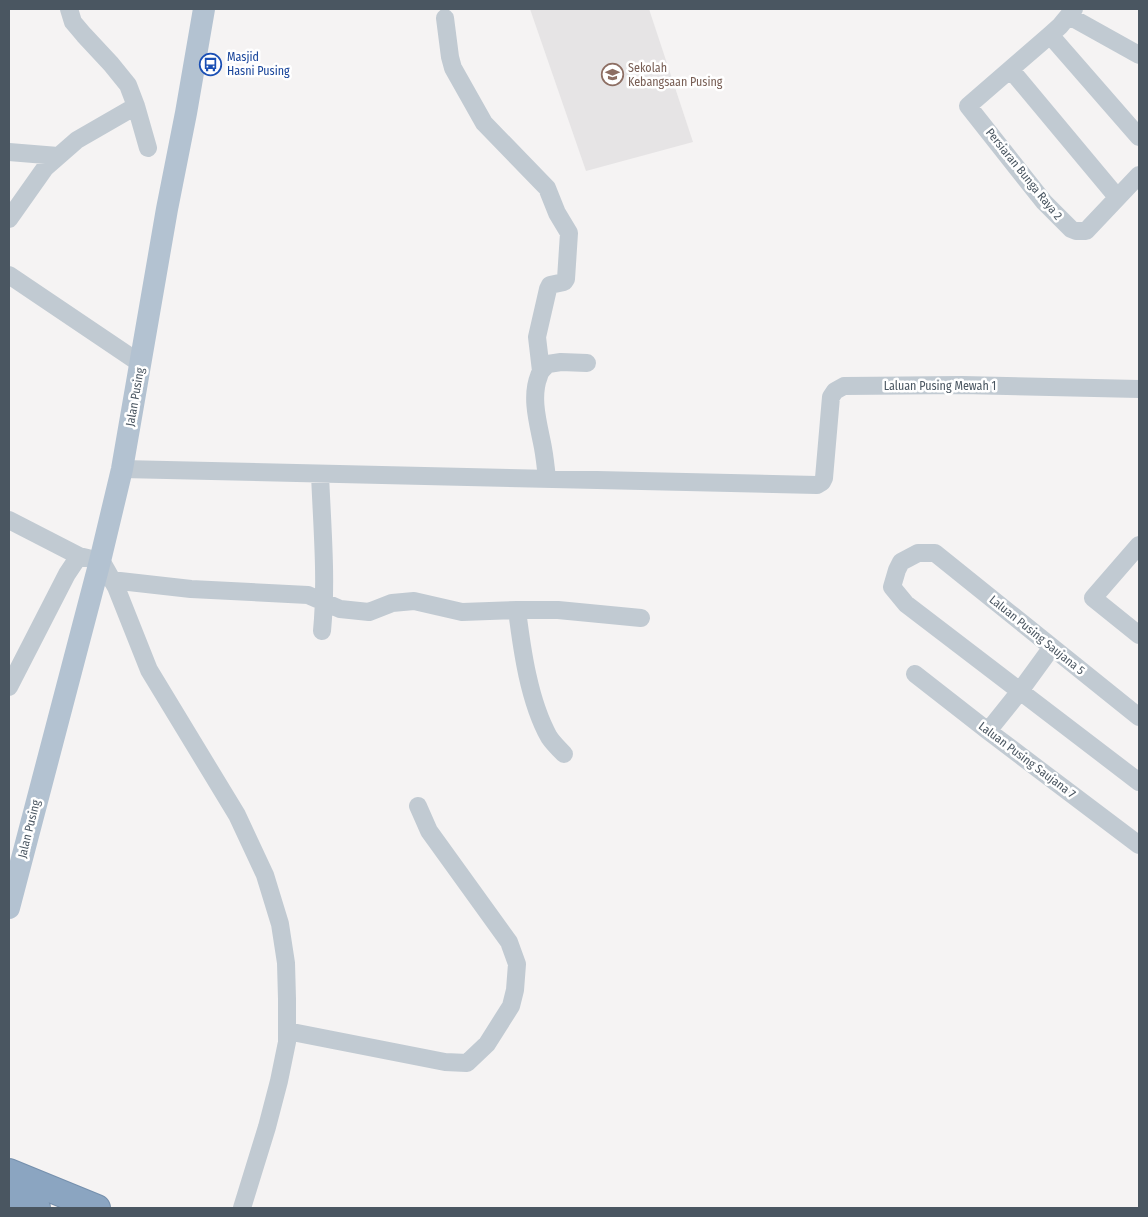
<svg xmlns="http://www.w3.org/2000/svg" width="1148" height="1217" font-family="'Fira Sans Condensed',sans-serif">
  <style>
    .education { fill: #e6e4e5 }
    .lines { fill: none; stroke-linecap: round; stroke-linejoin: round }
    .highway-casing { stroke: #7690ad; stroke-width: 28 }
    .minor { stroke: #c1cad2; stroke-width: 18 }
    .major { stroke: #b3c2d1; stroke-width: 22 }
    .highway { stroke: #8ba5c1; stroke-width: 26 }
    .labels { text-anchor: middle; stroke-width: 5; stroke-linejoin: round; paint-order: stroke }
    .transit-label { font-size: 12px; fill: #164399; stroke: #fff; text-anchor: start }
    .education-label { font-size: 12px; fill: #785e54; stroke: #fff; text-anchor: start }
    .street-label { font-size: 12px; fill: #4a5661; stroke: #fff }
  </style>
  <rect width="100%" height="100%" fill="#f5f3f3"/>
  <!-- education -->
  <path class="education" d="M530,9H649L693,142L586,171Z"/>
  <g class="lines">
    <defs>
      <path id="highway" d="M9,1172L97,1208
        M9,1196L37,1208"/>
    </defs>
    <!-- highway casing -->
    <use href="#highway" class="highway-casing"/>
    <!-- minor -->
    <path class="minor" d="M69,9L73,22L84,35L111,64L128,85L136,106L148,148
      M1074,9L1060,26L1050,35L968,106L1044,202L1071,229L1076,231H1086L1139,175
      M1069,16L1139,55
      M445,18L450,57L453,68L484,123L547,188L557,213L569,233L566,279L564,282L550,285L548,289L537,337L541,371
      M1050,35L1139,137
      M1011,70L1117,197
      M9,152L58,156
      M9,219L45,168L77,140L136,106
      M9,275L141,364
      M122,469L817,485L822,482L824,478L831,397L835,391L844,386L962,385L1139,389
      M320,474C322,526 327,579 322,631
      M547,479C546,469 545,459 543,448C539,426 530,398 539,376C540,371 545,367 548,364L561,362L587,363
      M9,520L79,556
      M1139,545L1093,598L1139,635
      M111,580L191,589L308,595L340,609L369,612L392,603L414,601L462,612L517,610C522,650 529,701 549,737C553,743 559,749 564,754
      M517,610H558L641,618
      M915,674L988,731L1139,845
      M9,687L67,574L79,556L100,561L103,564L116,587L149,670L237,815L265,875L280,924L286,963L287,999V1042L279,1081L267,1127L242,1208
      M1139,717L935,553H918L901,562L897,570L892,587L906,604L1139,782
      M988,731L1020,691L1052,647
      M287,1031L445,1062L467,1063L487,1044L511,1006L515,990L517,964L509,942L429,831L418,806"/>
    <!-- major -->
    <path class="major" d="M9,908L100,561L122,469L167,209L186,113L204,9"/>
    <!-- highway -->
    <use href="#highway" class="highway"/>
  </g>
  <!-- icons -->
  <defs>
    <symbol id="bus-ring" viewBox="-11 -11 22 22"><circle r="9.5" fill="#fff" stroke="#1a4fb4" stroke-width="1.5"/><path d="M-5-6H5V4H4V6H2V4H-2V6H-4V4H-5ZM-3.5-4V0h7V-4ZM-3.5 1.2v1.5H-2V1.2ZM2 1.2v1.5H3.5V1.2Z" fill="#1a4fb4"/></symbol>
    <symbol id="school-ring" viewBox="-11 -11 22 22"><circle r="9.5" fill="#fff" stroke="#8d6e63" stroke-width="1.5"/><path d="M0-5L7-2L0 1L-7-2ZM-4 1L0 2.5L4 1V4Q0 6-4 4Z" fill="#8d6e63"/></symbol>
  </defs>
  <g fill-rule="evenodd">
    <use href="#bus-ring" x="198" y="52" width="25" height="25"/>
    <use href="#school-ring" x="600" y="62" width="25" height="25"/>
  </g>
  <g class="labels">
    <!-- transit labels -->
    <g class="transit-label">
      <text x="227" y="61">Masjid<tspan x="227" dy="14">Hasni Pusing</tspan></text>
    </g>
    <!-- education labels -->
    <g class="education-label">
      <text x="628" y="72">Sekolah<tspan x="628" dy="14">Kebangsaan Pusing</tspan></text>
    </g>
    <!-- street labels -->
    <g class="street-label">
      <text transform="translate(1024 174) rotate(51)" y="4">Persiaran Bunga Raya 2</text>
      <text x="940" y="390">Laluan Pusing Mewah 1</text>
      <text transform="translate(135 397) rotate(-80)" y="4">Jalan Pusing</text>
      <text transform="translate(1037 635) rotate(39)" y="4">Laluan Pusing Saujana 5</text>
      <text transform="translate(1027 760) rotate(37)" y="4">Laluan Pusing Saujana 7</text>
      <text transform="translate(29 829) rotate(-76)" y="4">Jalan Pusing</text>
    </g>
  </g>
  <!-- border -->
  <rect width="1148" height="1217" fill="none" stroke="#4a5661" stroke-width="20"/>
</svg>
